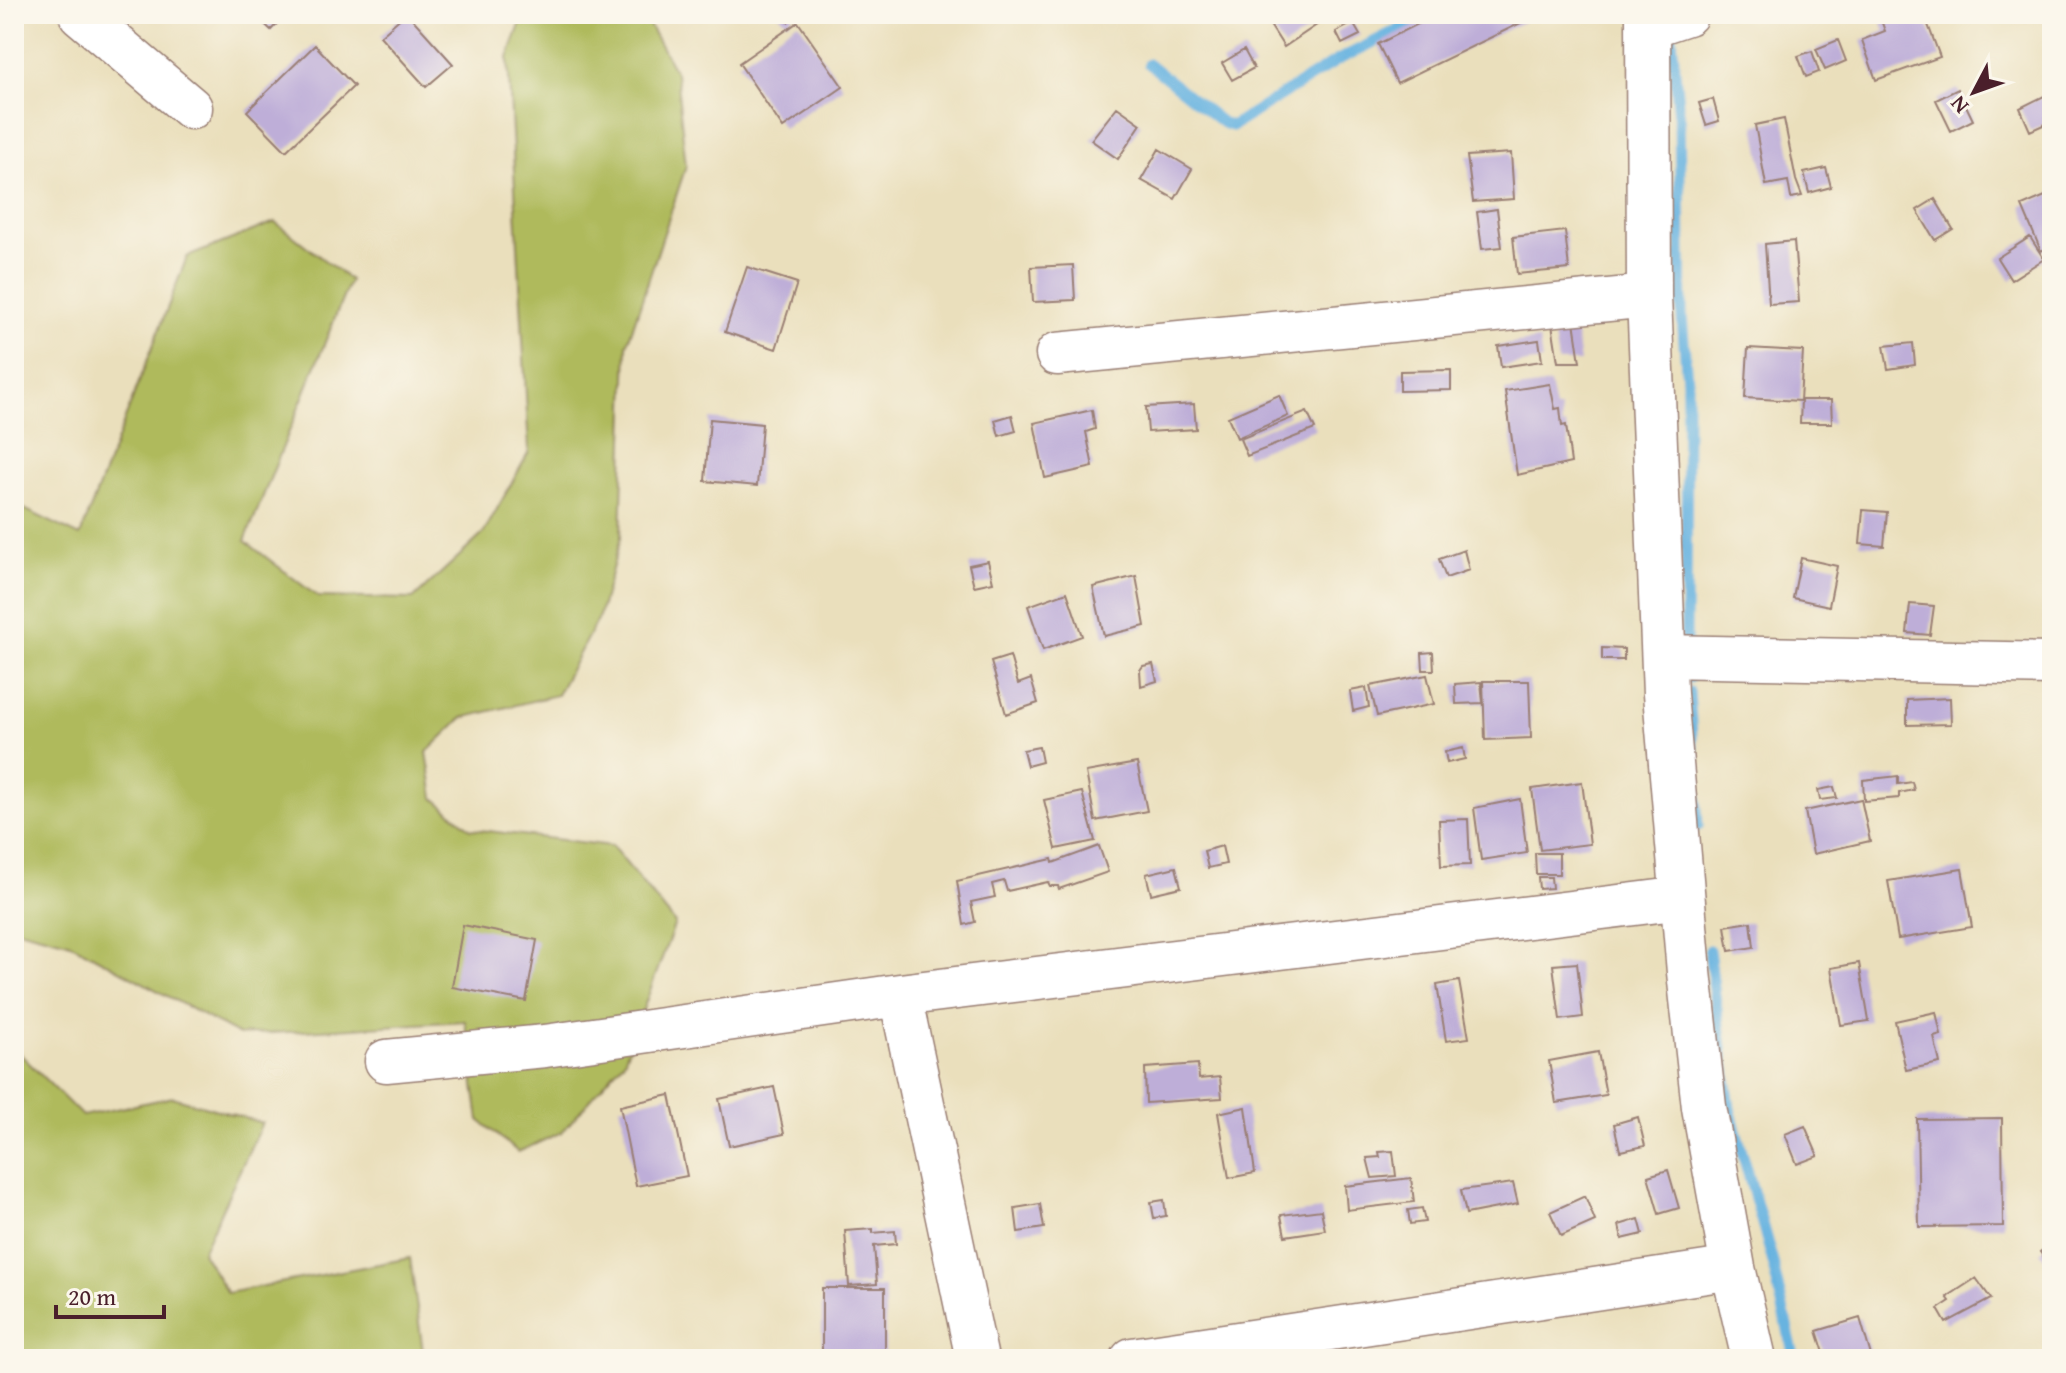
<svg xmlns="http://www.w3.org/2000/svg" width="2066" height="1373" font-family="'Gentium Book Plus',serif">
  <style>
    .green { fill: #afba5c; stroke: #7c6c44; stroke-width: 2 }
    .lines { fill: none; stroke-linecap: round; stroke-linejoin: round }
    .stream { stroke: #67b3e0; stroke-width: 11 }
    .building { fill: #beaed8 }
    .minor-casing { stroke: #9a7f74; stroke-width: 45 }
    .major-casing { stroke: #9a7f74; stroke-width: 47 }
    .minor { stroke: #fff; stroke-width: 42 }
    .major { stroke: #fff; stroke-width: 44 }
  </style>
  <rect width="100%" height="100%" fill="#fbf7ec"/>
  <filter id="ink" filterUnits="userSpaceOnUse"><feTurbulence type="fractalNoise" baseFrequency=".0125" numOctaves="2"/><feDisplacementMap in="SourceGraphic" scale="16" xChannelSelector="R" yChannelSelector="G"/><feConvolveMatrix kernelMatrix="1 2 1 2 8 2 1 2 1" color-interpolation-filters="sRGB"/></filter>
  <filter id="wash" filterUnits="userSpaceOnUse"><feTurbulence type="fractalNoise" baseFrequency=".006" numOctaves="4" result="noise"/><feDisplacementMap in="SourceGraphic" scale="32" xChannelSelector="R" yChannelSelector="G"/><feGaussianBlur stdDeviation="1.8" result="paint"/><feColorMatrix in="noise" values="0 0 0 0 0 0 0 0 0 0 0 0 0 0 0 0 0 1.4 0 .05"/><feComposite in="paint" operator="in"/></filter>
  <g filter="url(#wash)">
    <rect width="100%" height="100%" fill="#eadfbc"/>
    <!-- green -->
    <path class="green" d="M524,14H643L676,73L686,166L627,345L621,537L599,616L557,695L462,718L427,752L434,798L471,829L612,846L675,923L624,1061L562,1132L518,1152L479,1120L465,1021L239,1035L68,942L14,928V504L80,536L187,257L275,222L350,280L245,541L318,597L413,599L483,534L529,452L508,58Z
      M14,1048L82,1116L173,1097L262,1123L202,1252L227,1293L410,1258L424,1359H14Z"/>
    <g class="lines">
      <!-- stream -->
      <path class="stream" d="M1671,28L1679,116L1682,316L1687,381L1686,642L1689,678
        M1149,64L1223,123L1232,126L1338,60L1429,14
        M1689,692L1698,826
        M1709,950L1730,1109L1748,1173
        M1749,1177L1774,1266
        M1774,1270L1794,1356"/>
    </g>
    <g id="blocks">
      <!-- building -->
      <path class="building" d="M254,14H286L271,30Z
        M405,14H408L453,64L426,87L380,36Z
        M778,14H794L788,22Z
        M1286,14H1333L1284,47L1270,25Z
        M1438,14H1529L1531,18L1397,83L1378,44Z
        M1906,14H1924L1940,57L1876,80L1862,40L1885,31L1882,23Z
        M798,22L843,87L783,128L739,63Z
        M1353,23L1360,35L1342,44L1336,32Z
        M1838,40L1846,61L1825,70L1816,49Z
        M315,45L354,86L286,151L247,111Z
        M1244,50L1254,68L1232,80L1222,63Z
        M1812,51L1819,72L1806,77L1798,56Z
        M1958,89L1973,120L1951,131L1936,100Z
        M2052,92V121L2030,131L2020,108Z
        M1713,99L1719,121L1706,125L1699,103Z
        M1117,107L1141,124L1118,159L1091,140Z
        M1784,119L1796,180L1802,196L1791,198L1788,181L1766,185L1755,125Z
        M1159,149L1192,169L1175,199L1141,180Z
        M1511,153L1514,199L1473,202L1467,156Z
        M1826,168L1831,187L1809,193L1804,173Z
        M2052,193V246L2041,251L2022,206Z
        M1935,199L1953,229L1935,240L1917,210Z
        M1497,209L1502,247L1482,249L1477,212Z
        M1565,231L1569,269L1517,274L1513,237Z
        M2030,237L2044,259L2011,280L1997,258Z
        M1794,241L1799,302L1769,304L1765,244Z
        M1073,265L1075,300L1033,302L1031,267Z
        M747,267L797,283L776,349L725,332Z
        M1574,321L1580,362H1558L1552,324Z
        M1539,340L1542,361L1501,367L1498,346Z
        M1913,343L1915,365L1888,369L1884,346Z
        M1748,348L1803,351L1800,401L1745,398Z
        M1451,370V390L1400,391V371Z
        M1550,384L1555,409L1560,408L1562,426L1566,425L1571,463L1517,475L1505,391Z
        M1279,395L1288,416L1237,438L1228,417Z
        M1801,400H1831L1832,423H1800Z
        M1194,404L1196,429L1148,432L1146,407Z
        M1092,410L1095,429L1086,432L1093,467L1045,478L1034,423Z
        M1307,412L1315,429L1247,456L1240,439Z
        M1012,415L1016,431L999,436L995,420Z
        M710,419L762,424L757,486L705,481Z
        M1863,510L1887,512L1884,546L1860,544Z
        M1464,550L1469,570L1446,578L1439,559Z
        M1801,558L1837,566L1829,606L1793,598Z
        M988,561L993,582L974,586L969,565Z
        M1136,576L1145,626L1104,636L1093,587Z
        M1067,592L1082,636L1043,650L1028,606Z
        M1910,604L1934,606L1930,635L1907,633Z
        M1602,648L1624,649V660H1602Z
        M1433,652L1434,670H1423L1422,653Z
        M1010,656L1018,684L1031,679L1038,703L1006,714L991,662Z
        M1153,664L1157,681L1141,686L1140,670L1143,666Z
        M1427,675L1434,704L1377,716L1370,686Z
        M1483,681H1529L1531,738L1485,740Z
        M1481,682L1483,703L1456,704L1455,684Z
        M1366,688L1369,707L1353,711L1350,691Z
        M1950,698L1951,724L1907,725V700Z
        M1039,747L1042,762L1027,766L1023,750Z
        M1463,748L1465,759L1447,763L1445,752Z
        M1137,763L1147,811L1095,821L1086,772Z
        M1898,776V784L1912,782L1914,790L1899,793V798L1864,801L1863,780Z
        M1582,782L1590,844L1540,850L1532,789Z
        M1834,787L1837,798L1820,800L1818,790Z
        M1082,792L1095,841L1056,849L1044,800Z
        M1520,799L1527,853L1481,860L1474,808Z
        M1861,799L1870,841L1813,854L1805,811Z
        M1468,819L1470,865L1441,866L1439,820Z
        M1099,846L1108,872L1059,889L1058,886H1050L1048,882L1007,891L1004,881L992,884L995,897L971,902L975,922L964,925L957,881L1052,859L1053,863Z
        M1222,846L1226,864L1208,868L1204,851Z
        M1535,853H1559V874H1536Z
        M1176,867L1181,887L1151,894L1146,874Z
        M1962,869L1972,927L1898,939L1888,881Z
        M1538,877H1551L1552,888L1539,889Z
        M1751,922L1754,947L1729,951L1725,926Z
        M463,925L537,940L526,1001L452,987Z
        M1577,963L1583,1017L1560,1020L1553,965Z
        M1859,963L1869,1021L1841,1025L1831,968Z
        M1459,981L1469,1038L1446,1041L1437,985Z
        M1936,1012L1941,1035L1934,1037L1940,1063L1906,1070L1895,1021Z
        M1598,1052L1606,1095L1556,1103L1549,1061Z
        M1198,1064L1199,1079L1220,1077L1222,1098L1146,1103L1145,1068Z
        M774,1087L784,1134L729,1146L719,1099Z
        M670,1095L687,1176L636,1186L620,1106Z
        M1246,1107L1255,1173L1229,1178L1218,1113Z
        M1638,1117L1645,1146L1620,1151L1614,1124Z
        M2002,1118L2003,1226L1919,1227L1917,1119Z
        M1805,1126L1818,1156L1797,1164L1785,1134Z
        M1393,1151L1396,1176L1372,1178L1367,1158L1380,1157L1379,1152Z
        M1668,1170L1679,1208L1659,1214L1648,1176Z
        M1411,1178L1414,1202L1347,1210L1345,1186Z
        M1513,1183L1518,1204L1466,1214L1461,1190Z
        M1585,1196L1595,1221L1561,1236L1550,1212Z
        M1164,1200L1166,1216L1154,1218L1151,1202Z
        M1040,1204L1044,1228L1018,1232L1015,1208Z
        M1422,1208L1425,1222L1410,1224L1408,1210Z
        M1321,1210L1325,1230L1285,1236L1281,1215Z
        M1639,1219L1643,1234L1622,1239L1619,1225Z
        M873,1229V1233L895,1231L896,1244L874,1246L877,1284L849,1286L845,1231Z
        M2048,1246L2052,1251V1268L2040,1252Z
        M1976,1278L1991,1299L1946,1323L1938,1309L1950,1301L1947,1297Z
        M822,1288H885V1355H822Z
        M1860,1318L1872,1359H1826L1817,1331Z"/>
    </g>
  </g>
  <g filter="url(#ink)">
    <use href="#blocks" fill-opacity="0" stroke="#9a7f74" stroke-width="2"/>
    <g class="lines">
      <defs>
        <path id="minor" d="M80,14L191,108
          M1648,27L1687,14
          M1057,354L1649,296
          M1663,656L2052,664
          M900,995L977,1359
          M386,1061L545,1046L900,995L1683,898
          M1132,1359L1733,1268"/>
        <path id="major" d="M1648,14L1649,296L1665,694L1689,972L1704,1107L1733,1268L1754,1359"/>
      </defs>
      <!-- minor casing -->
      <use href="#minor" class="minor-casing"/>
      <!-- major casing -->
      <use href="#major" class="major-casing"/>
      <!-- minor -->
      <use href="#minor" class="minor"/>
      <!-- major -->
      <use href="#major" class="major"/>
    </g>
  </g>
  <!-- margin -->
  <rect width="2066" height="1373" fill="none" stroke="#fbf7ec" stroke-width="48"/>
  <!-- north arrow -->
  <g transform="translate(1974 92) rotate(229)" stroke="#fbf7ec" stroke-width="6" paint-order="stroke">
  <path d="M0-6L14 30L0 20L-14 30Z" fill="#4a1f2b"/>
  <text y="-12" font-size="22" font-weight="bold" text-anchor="middle" fill="#4a1f2b">N</text>
  </g>
  <!-- scale -->
  <path d="M56 1305v12h108v-12" fill="none" stroke="#4a1f2b" stroke-width="4"/>
  <text x="68" y="1305" font-size="24" fill="#4a1f2b" stroke="#fbf7ec" stroke-width="6" paint-order="stroke">20 m</text>
</svg>
